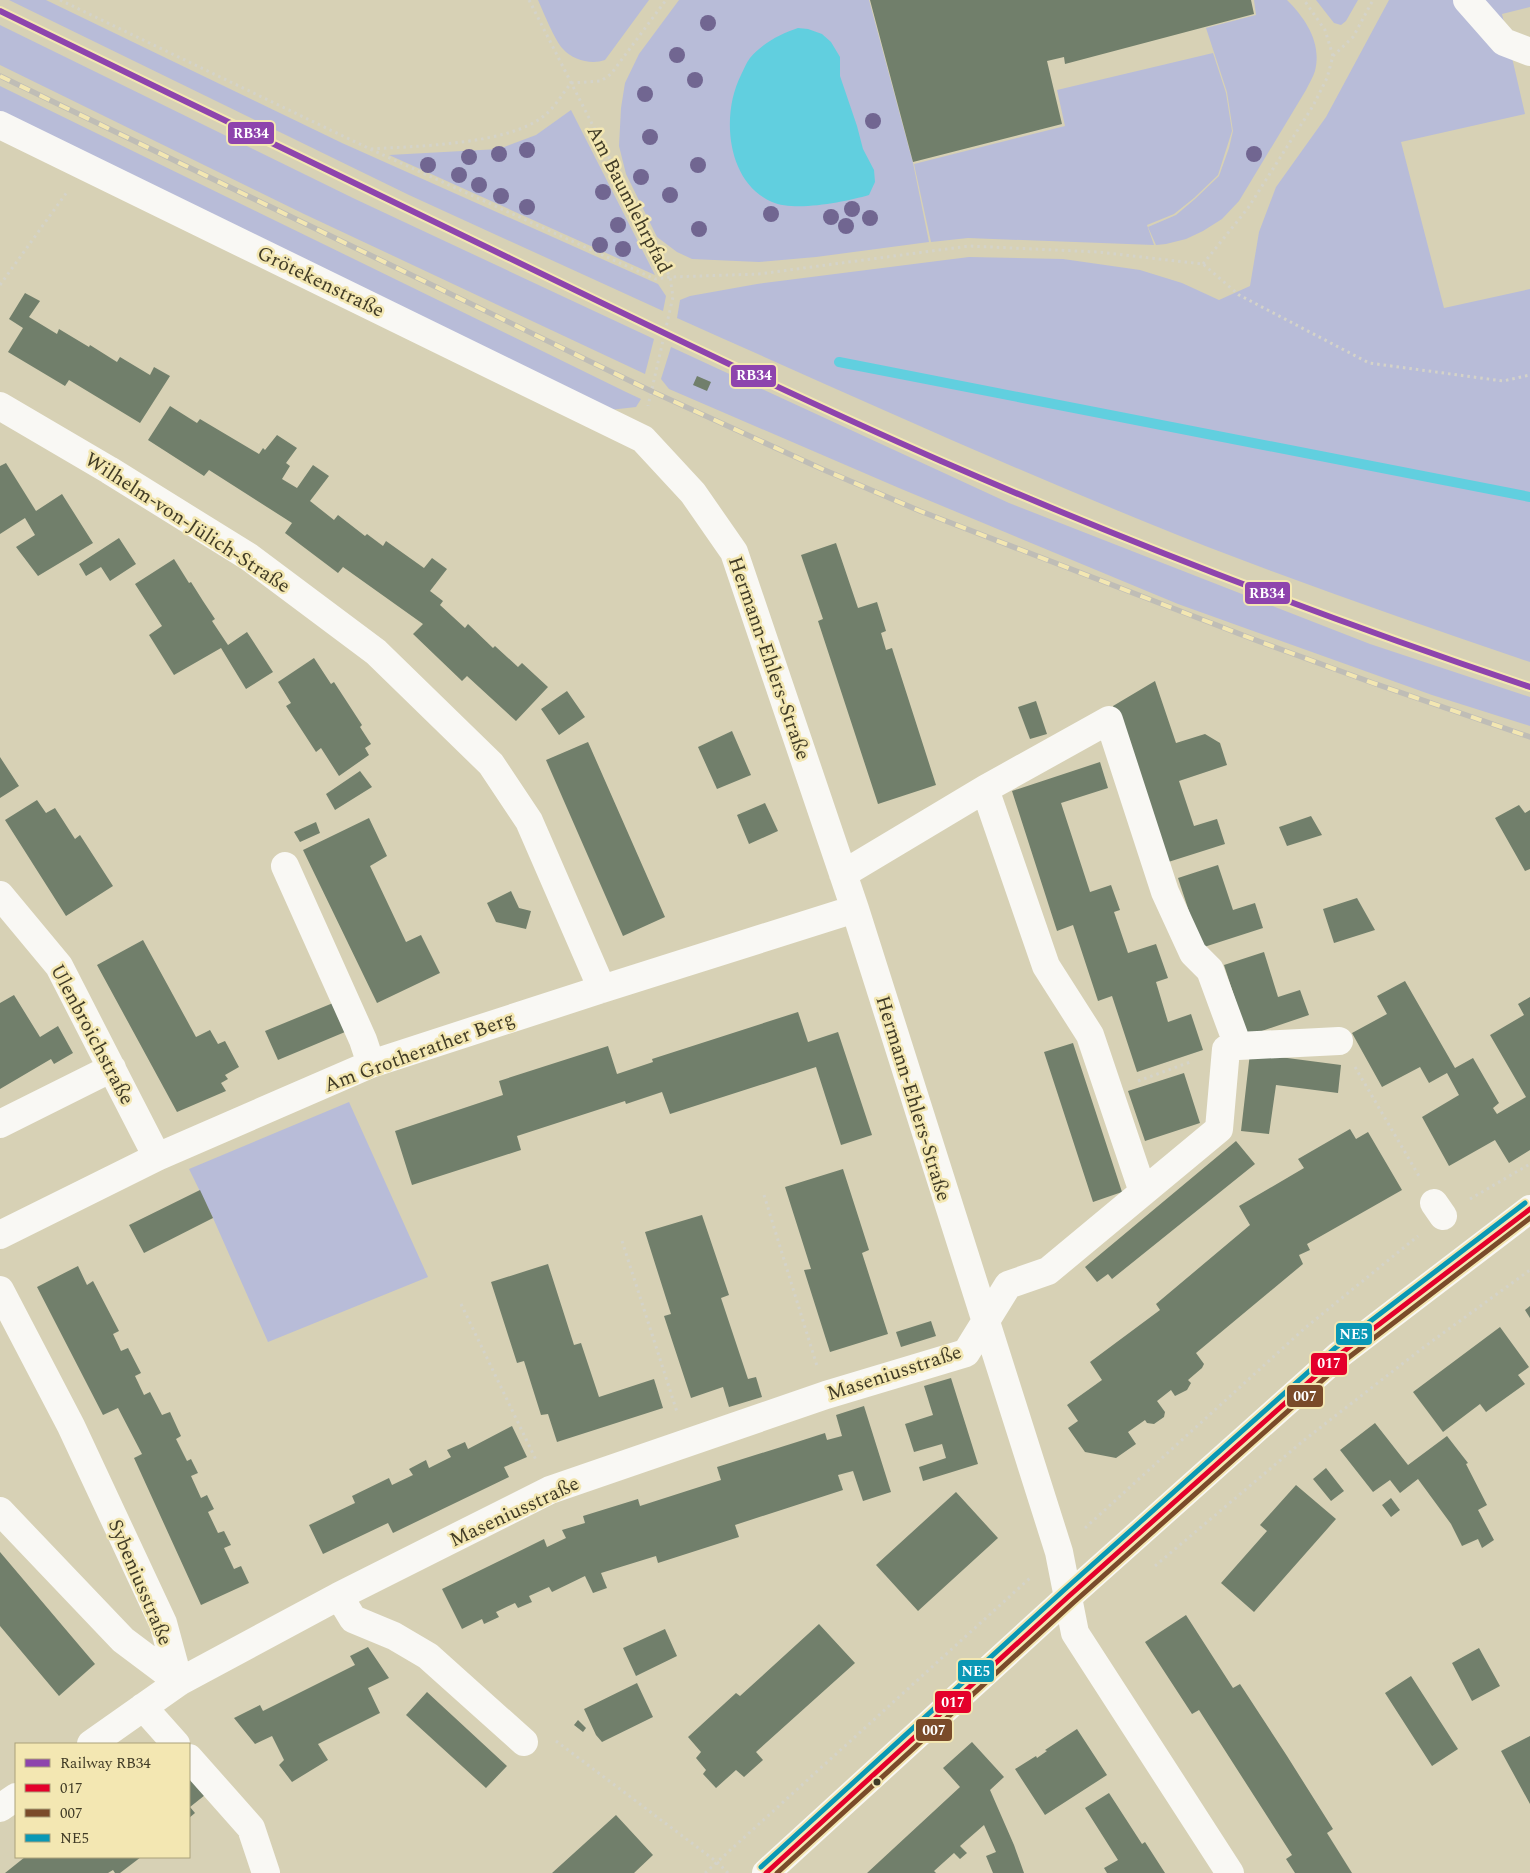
<svg xmlns="http://www.w3.org/2000/svg" width="1530" height="1873" font-family="Spectral,serif">
  <style>
    .green { fill: #b8bcd8 }
    .water { fill: #61cfdf }
    .lines { fill: none; stroke-linecap: round; stroke-linejoin: round }
    .stream { stroke: #61cfdf; stroke-width: 10 }
    .building { fill: #717f6b }
    .path { stroke: #d4d3c9; stroke-width: 3; stroke-dasharray: 2.5 4; stroke-linecap: butt }
    .minor { stroke: #f9f8f4; stroke-width: 28 }
    .rail-casing { stroke: #bfbdb6; stroke-width: 5.5 }
    .rail { stroke: #f3e7b2; stroke-width: 4; stroke-dasharray: 11; stroke-linecap: butt }
    .bus-1-casing { stroke: #f3e7b2; stroke-width: 9 }
    .bus-2-casing { stroke: #f3e7b2; stroke-width: 9 }
    .bus-3-casing { stroke: #f3e7b2; stroke-width: 9 }
    .bus-1 { stroke: #e4002b; stroke-width: 5 }
    .bus-2 { stroke: #7a4b2a; stroke-width: 5 }
    .bus-3 { stroke: #0a98b5; stroke-width: 5 }
    .rail-1-casing { stroke: #f3e7b2; stroke-width: 10 }
    .rail-1 { stroke: #8e44ad; stroke-width: 6 }
    .tree { fill: #716691 }
    .bus-dot { fill: #403b26; stroke: #f3e7b2; stroke-width: 2 }
    .labels { text-anchor: middle; stroke-width: 5; stroke-linejoin: round; paint-order: stroke }
    .street-label { font-size: 20px; fill: #403b26; stroke: #f3e7b2 }
    .line-badge { stroke: #f3e7b2; stroke-width: 2 }
    .badge-label { font-size: 14px; text-anchor: middle; font-weight: bold; fill: #fff }
  </style>
  <rect width="100%" height="100%" fill="#d7d1b5"/>
  <!-- green -->
  <path class="green" d="M9,0H46L342,143L658,284L666,296L663,311L409,195Z
    M538,0H649L605,60C591,65 573,60 563,49C555,41 543,11 538,0Z
    M679,0H869L913,163L929,242L816,257L759,262L692,259L677,252L657,237L626,174L619,146L621,108L625,83L639,54Z
    M1254,0H1287C1306,19 1322,43 1315,71C1313,77 1309,84 1306,90L1239,201L1222,219L1203,231L1186,239L1166,244L1156,245L1148,227L1176,215L1195,199L1219,176L1229,148L1233,131L1227,92L1206,28L1256,15Z
    M1316,0H1358L1346,21L1341,25L1334,23Z
    M1389,0H1530V7L1502,14L1525,114L1401,142L1444,308L1530,289V662C1400,618 1270,573 1143,521C986,457 832,387 677,318L680,300L690,296L757,284L969,257L1063,259L1140,270L1182,283L1219,300L1250,286L1259,232L1276,187L1326,117Z
    M0,25L355,199L654,339L645,374L304,214L0,65Z
    M1213,53L1226,93L1232,131L1218,175L1194,198L1174,214L1147,225L1154,245L968,238L931,242L914,164L1065,126L1057,90Z
    M0,86L626,392L641,399L636,407L601,411L0,111Z
    M571,110L655,275L389,155L499,149L536,135Z
    M671,347L1009,503L1370,644L1530,697V726L1432,695L1178,604L899,488L669,389L661,379Z
    M349,1102L428,1277L268,1342L213,1218L189,1169Z"/>
  <!-- water -->
  <path class="water" d="M798,28L808,29L822,34L831,42L840,57V76L857,126L863,149L874,170L875,182L869,195C845,202 795,212 772,202C726,182 721,114 741,75C744,69 746,63 750,58C763,43 780,34 798,28Z"/>
  <g class="lines">
    <!-- stream -->
    <path class="stream" d="M839,362L1530,497"/>
  </g>
  <!-- building -->
  <path class="building" d="M870,0H1251L1254,14L1065,64L1064,57L1047,61L1062,124L913,162Z
    M25,293L40,301L29,317L57,334L59,329L89,347L90,345L117,362L120,357L150,375L154,367L170,376L140,423L69,380L65,386L8,352L23,328L9,319Z
    M697,376L711,382L707,391L693,385Z
    M170,406L197,423L200,419L259,454L263,448L265,450L277,435L297,448L286,463L290,466L282,479L297,488L313,465L329,476L310,501L334,520L338,515L365,536L367,534L383,546L386,541L424,568L432,558L447,569L430,591L443,601L440,605L465,628L468,624L493,648L495,646L518,667L522,663L548,687L516,721L467,676L462,681L413,634L423,624L343,567L338,573L285,533L292,523L209,470L204,476L148,440Z
    M6,463L36,511L62,494L93,543L38,576L16,547L35,535L25,518L0,534V466Z
    M119,538L136,564L110,581L101,567L86,576L79,564Z
    M836,543L858,608L877,602L886,631L881,633L886,650L892,648L936,785L878,804L818,621L823,619L801,555Z
    M174,559L189,583L191,582L203,601L215,619L212,621L228,645L247,632L273,672L246,689L221,648L174,675L149,635L162,626L135,584Z
    M314,658L331,684L334,682L362,725L360,727L371,744L365,748L369,755L339,776L321,748L316,752L286,706L291,703L278,682Z
    M1155,681L1176,743L1205,734L1220,743L1227,765L1179,781L1194,826L1217,819L1225,844L1162,864L1113,706Z
    M567,691L585,717L559,735L541,709Z
    M1036,701L1047,734L1030,739L1018,707Z
    M732,731L751,775L717,789L698,747Z
    M588,742L665,917L623,936L546,760Z
    M0,757L19,786L0,798Z
    M1100,762L1108,788L1061,803L1090,892L1111,885L1120,910L1114,912L1128,953L1156,944L1168,978L1156,982L1168,1022L1191,1014L1203,1050L1137,1072L1112,996L1098,1001L1073,925L1057,931L1012,791Z
    M360,771L372,787L335,810L326,794Z
    M37,800L46,813L55,808L75,839L80,835L113,886L66,916L5,820Z
    M765,803L778,831L749,844L737,815Z
    M1519,805L1525,813L1530,810V869L1525,871L1495,818Z
    M1311,816L1322,835L1287,846L1279,827Z
    M369,818L387,856L370,866L406,942L421,935L440,973L377,1003L303,850Z
    M316,822L320,833L300,842L294,832Z
    M1218,865L1233,910L1255,903L1263,928L1201,948L1178,878Z
    M511,891L519,908L531,911L526,929L496,922L487,903Z
    M1357,898L1375,930L1334,943L1323,909Z
    M143,940L196,1037L210,1030L218,1044L225,1041L239,1067L225,1075L228,1079L221,1083L226,1091L177,1112L97,965Z
    M1264,952L1278,997L1300,990L1309,1015L1247,1036L1224,965Z
    M1405,981L1455,1068L1473,1058L1499,1103L1493,1108L1497,1114L1526,1097L1490,1035L1524,1015L1518,1004L1530,997V1150L1509,1163L1495,1140L1449,1166L1422,1117L1459,1095L1447,1073L1429,1083L1420,1067L1382,1087L1352,1033L1387,1014L1377,996Z
    M14,995L40,1037L58,1026L73,1053L54,1064L51,1059L0,1089V1003Z
    M333,1003L345,1032L278,1060L265,1031Z
    M798,1012L808,1042L838,1032L872,1135L841,1145L816,1067L670,1114L662,1092L626,1104L625,1101L517,1136L521,1150L412,1185L395,1131L503,1095L499,1081L608,1046L617,1074L653,1062L652,1059Z
    M1073,1043L1122,1192L1093,1202L1044,1052Z
    M1250,1053L1341,1065L1338,1093L1276,1085L1269,1134L1241,1131Z
    M1184,1073L1200,1123L1145,1141L1128,1091Z
    M1350,1129L1356,1139L1368,1132L1402,1190L1307,1244L1310,1250L1299,1255L1303,1264L1196,1353L1204,1364L1202,1368L1188,1380L1191,1383L1187,1390L1175,1396L1171,1390L1157,1401L1165,1412L1164,1417L1154,1424L1147,1423L1145,1420L1128,1432L1136,1444L1116,1458L1085,1452L1068,1428L1078,1421L1067,1405L1102,1380L1090,1362L1160,1310L1156,1304L1250,1225L1239,1206L1304,1168L1298,1159Z
    M1236,1141L1255,1164L1112,1279L1108,1274L1097,1282L1085,1267Z
    M843,1169L869,1250L862,1253L888,1334L830,1352L804,1270L811,1269L785,1187Z
    M200,1190L213,1218L144,1253L129,1225Z
    M702,1215L729,1295L721,1298L748,1379L756,1377L762,1397L729,1407L723,1387L691,1398L664,1316L671,1314L645,1232Z
    M548,1264L574,1345L581,1343L599,1397L654,1379L663,1408L557,1442L548,1414L541,1415L524,1361L517,1363L491,1282Z
    M78,1266L87,1285L93,1281L119,1331L113,1334L121,1351L128,1348L141,1373L135,1376L144,1395L150,1392L162,1415L170,1412L181,1436L176,1439L187,1461L191,1459L198,1473L191,1476L201,1498L207,1495L214,1509L208,1512L218,1533L224,1531L231,1545L224,1548L234,1569L241,1566L249,1583L201,1605L134,1458L142,1454L118,1408L103,1415L37,1287Z
    M1530,1306V1318L1525,1310Z
    M931,1321L936,1336L901,1347L896,1332Z
    M1500,1327L1529,1367L1518,1375L1525,1384L1486,1412L1480,1404L1443,1432L1413,1392Z
    M951,1378L978,1464L923,1481L919,1467L946,1458L942,1444L914,1452L905,1424L933,1415L924,1386Z
    M864,1406L891,1492L863,1501L853,1471L838,1475L843,1490L735,1525L739,1537L658,1563L656,1556L601,1573L607,1588L593,1593L585,1576L552,1592L549,1587L529,1596L532,1602L518,1608L515,1603L496,1612L499,1617L484,1624L482,1619L462,1629L442,1589L544,1539L547,1547L566,1538L562,1530L585,1523L583,1516L638,1499L640,1506L721,1480L717,1467L797,1442L825,1433L827,1440L842,1436L836,1415Z
    M1375,1423L1408,1465L1447,1436L1468,1463L1466,1464L1487,1505L1478,1510L1494,1540L1482,1548L1478,1539L1462,1546L1451,1524L1418,1479L1400,1493L1390,1480L1373,1492L1340,1450Z
    M512,1426L527,1457L504,1467L509,1477L393,1533L388,1523L323,1554L309,1525L355,1503L352,1496L389,1478L392,1485L413,1475L409,1469L426,1460L429,1468L451,1457L447,1450L465,1442L468,1449Z
    M1326,1468L1344,1491L1331,1501L1313,1479Z
    M1296,1485L1336,1519L1254,1612L1221,1583L1267,1531L1260,1525Z
    M956,1492L998,1538L918,1611L876,1565Z
    M1391,1498L1400,1510L1391,1517L1382,1505Z
    M0,1552L95,1664L59,1696L0,1626Z
    M1186,1615L1233,1688L1240,1684L1287,1756L1333,1829L1327,1833L1352,1873H1295L1286,1859L1292,1855L1199,1710L1192,1714L1145,1642Z
    M819,1624L855,1663L756,1752L763,1760L744,1777L736,1770L716,1788L703,1774L706,1770L696,1758L701,1752L688,1737L736,1693L740,1696Z
    M665,1629L677,1656L636,1676L623,1648Z
    M368,1647L389,1678L368,1688L380,1713L318,1744L328,1760L292,1782L279,1765L284,1760L272,1736L255,1744L234,1718L260,1705L263,1711L355,1665L350,1656Z
    M1479,1648L1500,1686L1472,1701L1452,1663Z
    M1411,1676L1458,1749L1432,1766L1385,1693Z
    M637,1683L653,1717L602,1742L596,1735L584,1709Z
    M427,1692L507,1766L486,1788L406,1715Z
    M578,1720L586,1728L583,1732L574,1725Z
    M1077,1729L1107,1775L1045,1815L1015,1769L1036,1756L1037,1758L1047,1751L1045,1750Z
    M1530,1736V1804L1501,1751Z
    M972,1742L1004,1777L990,1790L1014,1845L1024,1873H993L986,1856L996,1852L984,1825L960,1846L967,1853L960,1859L954,1853L934,1871L936,1873H867L960,1787L943,1768Z
    M189,1775L205,1795L190,1807L195,1813L189,1818Z
    M1109,1793L1142,1844L1145,1842L1165,1873H1107L1104,1868L1118,1860L1085,1808Z
    M616,1815L653,1855L634,1873H552Z
    M25,1857H141L120,1873H115L113,1870L108,1873H5Z"/>
  <g class="lines">
    <!-- path -->
    <path class="path" d="M60,0L370,149L655,279L670,277L759,274L969,246L1098,252L1203,264L1239,295L1369,363L1503,381L1530,375
      M529,0L670,277L673,297L648,406
      M1333,56L1353,37L1373,0
      M371,149C415,146 510,145 545,115C555,107 563,93 571,83L601,81L611,74L666,0
      M1203,264L1248,208L1313,106L1327,78L1333,56L1325,30L1304,0
      M0,285L67,192
      M1355,1067L1419,1176
      M1138,1081L1193,1061
      M764,1195L817,1366
      M1470,1199L1530,1164
      M622,1241L677,1412
      M461,1304L537,1462
      M1085,1528L1305,1328L1418,1236
      M1155,1566L1303,1441L1424,1347L1530,1270
      M556,1741L717,1862L728,1873
      M705,1873L1030,1578"/>
    <!-- minor -->
    <path class="minor" d="M1467,0L1504,42L1530,52
      M0,125L643,439L693,493L734,552L855,909L1059,1552L1075,1633L1230,1873
      M0,406L109,470L249,557L376,652L491,764L529,821L602,989
      M985,789L1046,966L1090,1035L1143,1192
      M285,866L363,1040L371,1064
      M0,895L59,966L157,1157
      M1238,1046L1339,1041
      M0,1124L112,1068
      M1434,1203L1443,1216
      M0,1235L157,1157L371,1064L602,989L855,909
      M0,1290L71,1426L163,1623L179,1682
      M0,1511L123,1640L179,1682
      M339,1596L353,1619L394,1636L428,1656L524,1742
      M143,1707L176,1744
      M91,1744L179,1682L339,1596L550,1490L826,1395L966,1353L1008,1285L1048,1271L1219,1129L1226,1049L1238,1046L1210,970L1193,953L1165,892L1109,720L985,789L843,874
      M189,1758L251,1828L266,1873
      M0,1808L16,1797
      M766,1873L1068,1597L1339,1355L1530,1209"/>
    <defs>
      <path id="rail" d="M0,76L651,391L822,469L920,511L1258,641L1373,683L1530,737"/>
    </defs>
    <!-- rail casing -->
    <use href="#rail" class="rail-casing"/>
    <!-- rail -->
    <use href="#rail" class="rail"/>
    <defs>
      <path id="bus-1" d="M766,1873L1068,1597L1339,1355L1530,1209"/>
      <path id="bus-2" d="M777,1873L1073,1603L1344,1361L1530,1218"/>
      <path id="bus-3" d="M761,1867L1063,1591L1334,1349L1525,1203"/>
    </defs>
    <!-- bus-1 casing -->
    <use href="#bus-1" class="bus-1-casing"/>
    <!-- bus-2 casing -->
    <use href="#bus-2" class="bus-2-casing"/>
    <!-- bus-3 casing -->
    <use href="#bus-3" class="bus-3-casing"/>
    <!-- bus-1 -->
    <use href="#bus-1" class="bus-1"/>
    <!-- bus-2 -->
    <use href="#bus-2" class="bus-2"/>
    <!-- bus-3 -->
    <use href="#bus-3" class="bus-3"/>
    <defs>
      <path id="rail-1" d="M0,11C169,93 338,176 507,257C651,327 795,397 941,461C1134,545 1331,620 1530,687"/>
    </defs>
    <!-- rail-1 casing -->
    <use href="#rail-1" class="rail-1-casing"/>
    <!-- rail-1 -->
    <use href="#rail-1" class="rail-1"/>
  </g>
  <!-- trees -->
  <g class="tree">
    <circle cx="708" cy="23" r="8"/>
    <circle cx="677" cy="55" r="8"/>
    <circle cx="695" cy="80" r="8"/>
    <circle cx="645" cy="94" r="8"/>
    <circle cx="873" cy="121" r="8"/>
    <circle cx="650" cy="137" r="8"/>
    <circle cx="527" cy="150" r="8"/>
    <circle cx="499" cy="154" r="8"/>
    <circle cx="1254" cy="154" r="8"/>
    <circle cx="469" cy="157" r="8"/>
    <circle cx="428" cy="165" r="8"/>
    <circle cx="698" cy="165" r="8"/>
    <circle cx="459" cy="175" r="8"/>
    <circle cx="641" cy="177" r="8"/>
    <circle cx="479" cy="185" r="8"/>
    <circle cx="603" cy="192" r="8"/>
    <circle cx="670" cy="195" r="8"/>
    <circle cx="501" cy="196" r="8"/>
    <circle cx="527" cy="207" r="8"/>
    <circle cx="852" cy="209" r="8"/>
    <circle cx="771" cy="214" r="8"/>
    <circle cx="831" cy="217" r="8"/>
    <circle cx="870" cy="218" r="8"/>
    <circle cx="618" cy="225" r="8"/>
    <circle cx="846" cy="226" r="8"/>
    <circle cx="699" cy="229" r="8"/>
    <circle cx="600" cy="245" r="8"/>
    <circle cx="623" cy="249" r="8"/>
  </g>
  <!-- markers -->
  <circle class="bus-dot" cx="877" cy="1782" r="4.5"/>
  <g class="labels">
    <!-- street labels -->
    <g class="street-label">
      <text transform="translate(630 199) rotate(63)" y="7">Am Baumlehrpfad</text>
      <text transform="translate(321 281) rotate(26)" y="7">Grötekenstraße</text>
      <text transform="translate(188 522) rotate(33)" y="7">Wilhelm-von-Jülich-Straße</text>
      <text transform="translate(770 658) rotate(71)" y="7">Hermann-Ehlers-Straße</text>
      <text transform="translate(93 1034) rotate(62)" y="7">Ulenbroichstraße</text>
      <text transform="translate(419 1051) rotate(-20)" y="7">Am Grotherather Berg</text>
      <text transform="translate(914 1098) rotate(73)" y="7">Hermann-Ehlers-Straße</text>
      <text transform="translate(894 1372) rotate(-18)" y="7">Maseniusstraße</text>
      <text transform="translate(514 1511) rotate(-25)" y="7">Maseniusstraße</text>
      <text transform="translate(141 1582) rotate(67)" y="7">Sybeniusstraße</text>
    </g>
  </g>
  <g class="line-badge">
    <rect x="227" y="121" width="48" height="24" rx="5" fill="#8e44ad"/>
    <rect x="730" y="364" width="47" height="24" rx="5" fill="#8e44ad"/>
    <rect x="1244" y="581" width="47" height="24" rx="5" fill="#8e44ad"/>
    <rect x="1335" y="1322" width="38" height="24" rx="5" fill="#0a98b5"/>
    <rect x="1310" y="1352" width="38" height="24" rx="5" fill="#e4002b"/>
    <rect x="1286" y="1384" width="38" height="24" rx="5" fill="#7a4b2a"/>
    <rect x="957" y="1659" width="38" height="24" rx="5" fill="#0a98b5"/>
    <rect x="934" y="1690" width="38" height="24" rx="5" fill="#e4002b"/>
    <rect x="915" y="1718" width="38" height="24" rx="5" fill="#7a4b2a"/>
  </g>
  <g class="badge-label">
    <text x="251" y="138">RB34</text>
    <text x="754" y="380">RB34</text>
    <text x="1267" y="598">RB34</text>
    <text x="1354" y="1339">NE5</text>
    <text x="1329" y="1368">017</text>
    <text x="1305" y="1401">007</text>
    <text x="976" y="1676">NE5</text>
    <text x="953" y="1707">017</text>
    <text x="934" y="1735">007</text>
  </g>
  <!-- legend -->
  <rect x="15" y="1743" width="175" height="115" fill="#f3e7b2" stroke="#aba27a"/>
  <rect x="25" y="1759" width="25" height="8" fill="#8e44ad" stroke="#aba27a"/>
  <text x="60" y="1768" font-size="15" fill="#403b26">Railway RB34</text>
  <rect x="25" y="1784" width="25" height="8" fill="#e4002b" stroke="#aba27a"/>
  <text x="60" y="1793" font-size="15" fill="#403b26">017</text>
  <rect x="25" y="1809" width="25" height="8" fill="#7a4b2a" stroke="#aba27a"/>
  <text x="60" y="1818" font-size="15" fill="#403b26">007</text>
  <rect x="25" y="1834" width="25" height="8" fill="#0a98b5" stroke="#aba27a"/>
  <text x="60" y="1843" font-size="15" fill="#403b26">NE5</text>
</svg>
